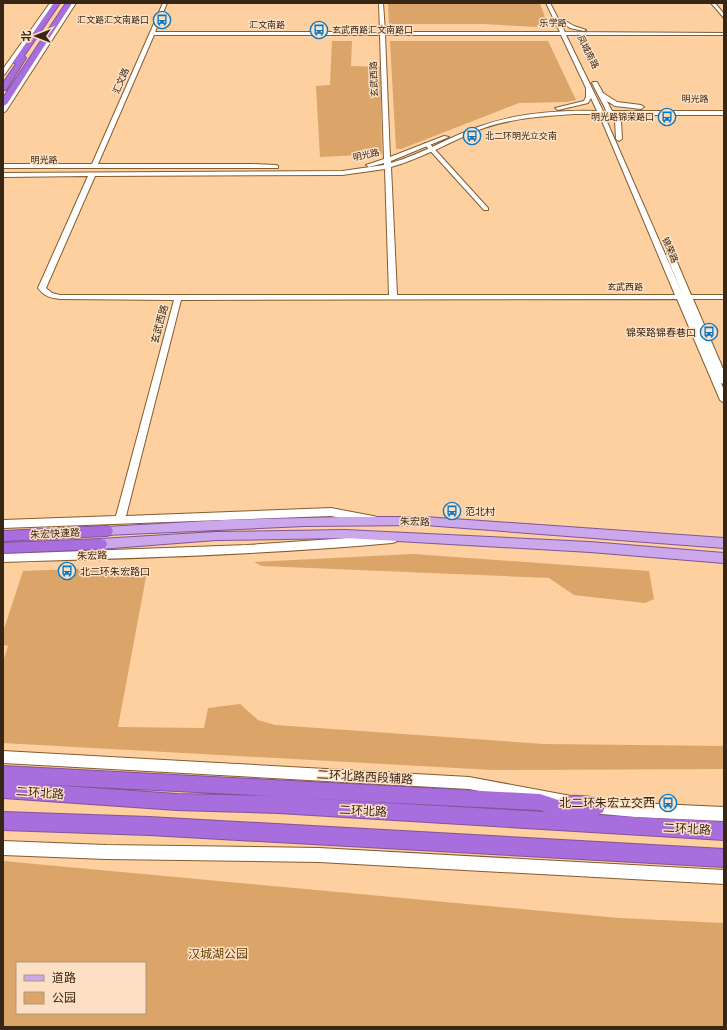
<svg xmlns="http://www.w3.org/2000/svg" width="727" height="1030" font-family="Arial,'Noto Sans SC',sans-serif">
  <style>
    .green { fill: #dba469; fill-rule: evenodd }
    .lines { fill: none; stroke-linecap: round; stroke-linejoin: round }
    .street-casing { stroke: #845c2e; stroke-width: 2 }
    .secondary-casing { stroke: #845c2e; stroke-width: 2 }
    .primary-casing { stroke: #815596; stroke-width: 2 }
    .highway-casing { stroke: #815596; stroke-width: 2 }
    .street { fill: #fff; fill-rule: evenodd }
    .secondary { fill: #fff; fill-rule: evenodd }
    .primary { fill: #cba8eb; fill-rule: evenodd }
    .highway { fill: #a96edd; fill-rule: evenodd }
    .labels { text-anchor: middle; stroke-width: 3; stroke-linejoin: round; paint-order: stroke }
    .far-poi-label { font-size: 9px; fill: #372613; stroke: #fde0c4; text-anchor: end }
    .far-street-label { font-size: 9px; fill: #372613; stroke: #fde0c4 }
    .street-label { font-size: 10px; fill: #372613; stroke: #fde0c4 }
    .poi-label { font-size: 10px; fill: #372613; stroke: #fde0c4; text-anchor: start }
    .near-street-label { font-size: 12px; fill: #372613; stroke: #fde0c4 }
    .near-poi-label { font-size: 12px; fill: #372613; stroke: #fde0c4; text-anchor: end }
    .near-park-label { font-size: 12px; fill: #663d02; stroke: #fde0c4 }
  </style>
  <rect width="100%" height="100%" fill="#fecf9f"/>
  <!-- green -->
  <path class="green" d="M388,3H540L547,23H541V25H537V27L483,24H389Z
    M332,41H352L351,66L380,67L382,154L320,157L316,86L330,85Z
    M390,41H548L576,100L566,102L519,103L401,149H396Z
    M413,554L649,571L654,599L645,603L574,595L549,578L262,566L254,562Z
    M148,566L118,727L204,728L208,708L240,704L258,720L275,725L544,744L724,746V769L493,770L3,743V662L8,646L3,645V632L23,571Z
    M3,861L619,918L724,923V1027H3ZM17,963H145V1013H17Z"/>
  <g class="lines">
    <defs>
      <path id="street" d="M425,143H429L488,208V210H484L425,145Z"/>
      <path id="secondary" d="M50,3H54L5,74L3,75V69Z
        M72,3H76L6,111L3,113V107Z
        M163,3H167L155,32H380L379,3H383L385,32H560L546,3H550L565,32L724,33V35H566L603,111H606L605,108L592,83L593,82H597L603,93L617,102L641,105L644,107L641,109L615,106L607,101L612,111H724V115H632L621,121L622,139L619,141L616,139L615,120L622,115H612L613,118L610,120L608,119L606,115H604L683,295L666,255L667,253H673L674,255L691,295H724V299H693L724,371V384L721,383L724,390V403L720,400L677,299L181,300L126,516L331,508L373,516L377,517L378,520L377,523L373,524L331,516L3,528V520L116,516L174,300L60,299C50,298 44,296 38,288L88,176L3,177V173L342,171L384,165V163L369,167L366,165L384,159L380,35H154L98,164H251L276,165L278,166V168H3V164H92ZM385,35H561L586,88V97L584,101L555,108L558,110L588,103L591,98L597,111C558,110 518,113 481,126C450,136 423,154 391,163V161L449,137L444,136L390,157ZM575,114H599L675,295H397L391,167C424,158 452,140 484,128C513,118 545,116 575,114ZM385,169L389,295H60L52,293L46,288L95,176L342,175Z
        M711,3H715L724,14V18Z
        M562,19L574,26L586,30L584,31L570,28L560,21Z
        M392,535L396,536L397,539L396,542L392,543C263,555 133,558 3,562V554L247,545Z
        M3,751L469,777L571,796L576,797L577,802L576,807L571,808L469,789L3,763Z
        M592,799L635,803L724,807V821L635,817L592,813L587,811L585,806L587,801Z
        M3,841L106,845L319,848L724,870V884L319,862L106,859L3,855Z"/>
      <path id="primary" d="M345,517H425L724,538V548L425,525L305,526L106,535L102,534L100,531L102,528L106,527L225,520Z
        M345,530L590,542L724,553V563L590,552L345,538L216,540L100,549L96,547L94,544L96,541L100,539L216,532Z"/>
      <path id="highway" d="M54,3H60L24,56L26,58L6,90H3V83L16,64L13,62Z
        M66,3H72L7,104L3,106V98Z
        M106,526L111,527L113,531L111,535L106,536L3,541V531Z
        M100,539L105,540L107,544L105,548L100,549L3,553V543Z
        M3,766L540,794L558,800C565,793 594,796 603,800L605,806L603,812L598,815L724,822V840L278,813L177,810L3,798ZM35,784L274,796L177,794ZM296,798L540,810L545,812Z
        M3,812L149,817L724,849V867L149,835L3,830Z"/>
    </defs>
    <!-- street casing -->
    <use href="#street" class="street-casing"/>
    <!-- secondary casing -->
    <use href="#secondary" class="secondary-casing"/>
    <!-- primary casing -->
    <use href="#primary" class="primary-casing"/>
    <!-- highway casing -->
    <use href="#highway" class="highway-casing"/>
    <!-- street -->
    <use href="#street" class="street"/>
    <!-- secondary -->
    <use href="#secondary" class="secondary"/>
    <!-- primary -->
    <use href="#primary" class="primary"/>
    <!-- highway -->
    <use href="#highway" class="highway"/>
  </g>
  <!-- icons -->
  <defs>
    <symbol id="bus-ring" viewBox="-11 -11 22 22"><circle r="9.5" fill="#fde0c4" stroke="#0878c2" stroke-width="1.5"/><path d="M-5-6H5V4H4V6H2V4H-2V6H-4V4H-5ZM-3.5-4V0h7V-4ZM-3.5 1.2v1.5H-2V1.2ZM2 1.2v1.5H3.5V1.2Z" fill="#0878c2"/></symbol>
  </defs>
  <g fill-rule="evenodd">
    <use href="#bus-ring" x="152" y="10" width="20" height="20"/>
    <use href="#bus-ring" x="309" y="20" width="20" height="20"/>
    <use href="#bus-ring" x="657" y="107" width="20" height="20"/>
    <use href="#bus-ring" x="462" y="126" width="20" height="20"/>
    <use href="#bus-ring" x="699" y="322" width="20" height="20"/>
    <use href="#bus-ring" x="442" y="501" width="20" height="20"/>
    <use href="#bus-ring" x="57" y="561" width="20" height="20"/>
    <use href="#bus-ring" x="658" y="793" width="20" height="20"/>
  </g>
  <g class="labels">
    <!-- far-poi labels -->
    <g class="far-poi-label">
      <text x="149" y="23">汇文路汇文南路口</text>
      <text x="332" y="33" text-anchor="start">玄武西路汇文南路口</text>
      <text x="654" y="120">明光路锦荣路口</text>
      <text x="485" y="139" text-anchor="start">北二环明光立交南</text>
    </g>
    <!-- far-street labels -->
    <g class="far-street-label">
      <text x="553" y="26">乐学路</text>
      <text x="267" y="28">汇文南路</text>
      <text transform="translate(588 52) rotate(63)" y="3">凤城南路</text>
      <text transform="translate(374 79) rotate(-92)" y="3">玄武西路</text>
      <text transform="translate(121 81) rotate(-67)" y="3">汇文路</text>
      <text transform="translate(695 99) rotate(1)" y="3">明光路</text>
      <text transform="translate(366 155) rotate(-12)" y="3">明光路</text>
      <text x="44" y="163">明光路</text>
      <text transform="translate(670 250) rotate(67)" y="3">锦荣路</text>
      <text x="625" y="290">玄武西路</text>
    </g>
    <!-- street labels -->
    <g class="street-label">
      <text transform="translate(159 324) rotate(-75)" y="4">玄武西路</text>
      <text transform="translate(415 521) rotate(2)" y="4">朱宏路</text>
      <text transform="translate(55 533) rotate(-3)" y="4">朱宏快速路</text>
      <text transform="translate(92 555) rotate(-2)" y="4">朱宏路</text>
    </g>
    <!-- poi labels -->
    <g class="poi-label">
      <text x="696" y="336" text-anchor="end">锦荣路锦春巷口</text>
      <text x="465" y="515">范北村</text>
      <text x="80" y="575">北二环朱宏路口</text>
    </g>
    <!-- near-street labels -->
    <g class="near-street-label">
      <text transform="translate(365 777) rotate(3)" y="4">二环北路西段辅路</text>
      <text transform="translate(40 793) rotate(4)" y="4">二环北路</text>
      <text transform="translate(363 811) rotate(3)" y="4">二环北路</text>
      <text transform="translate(687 829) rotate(3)" y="4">二环北路</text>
    </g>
    <!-- near-poi labels -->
    <g class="near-poi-label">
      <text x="655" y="807">北二环朱宏立交西</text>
    </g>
    <!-- near-park labels -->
    <g class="near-park-label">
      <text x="218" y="958">汉城湖公园</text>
    </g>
  </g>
  <!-- border -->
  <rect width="727" height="1030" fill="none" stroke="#372613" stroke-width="8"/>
  <!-- legend -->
  <rect x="16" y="962" width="130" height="52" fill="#fde0c4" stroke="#ae967d"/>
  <rect x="24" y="975" width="20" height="6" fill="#cba8eb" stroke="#ae967d"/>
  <text x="52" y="982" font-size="12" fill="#372613">道路</text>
  <rect x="24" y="992" width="20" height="12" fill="#dba469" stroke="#ae967d"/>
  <text x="52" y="1002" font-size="12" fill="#372613">公园</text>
  <!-- north arrow -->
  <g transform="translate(36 36) rotate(270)" stroke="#fde0c4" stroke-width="3" paint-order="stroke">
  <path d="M0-3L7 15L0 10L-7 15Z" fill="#372613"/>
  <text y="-6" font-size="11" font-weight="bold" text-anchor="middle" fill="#372613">北</text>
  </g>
</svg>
